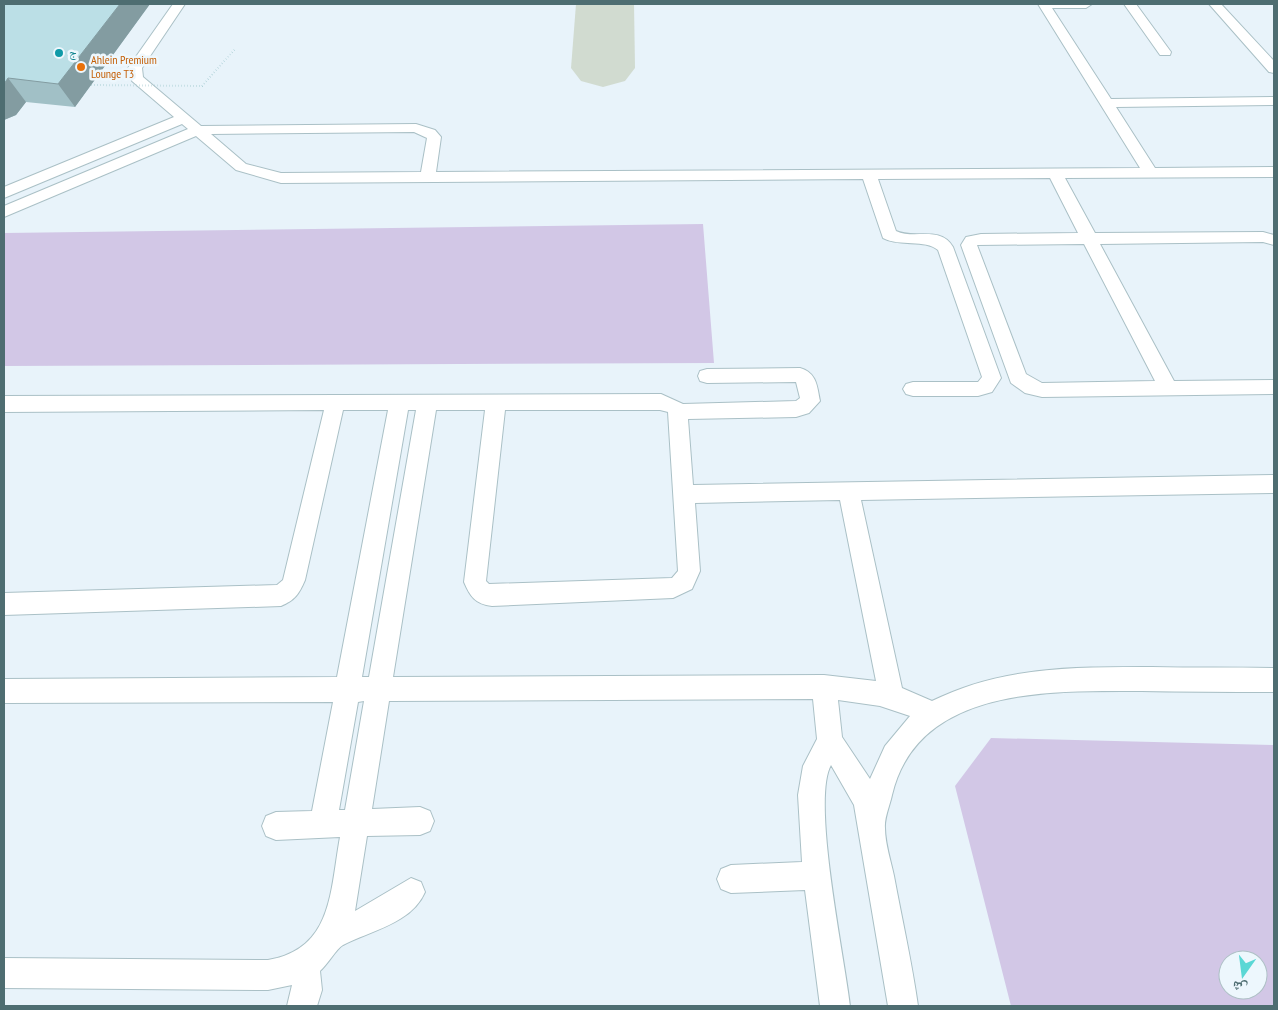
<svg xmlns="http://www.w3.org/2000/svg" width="1278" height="1010" font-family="'PT Sans Narrow','Noto Naskh Arabic',sans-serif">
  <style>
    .green { fill: #d2c7e6; fill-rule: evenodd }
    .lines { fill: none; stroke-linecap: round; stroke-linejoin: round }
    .taxiway { fill: #d1dbd0; fill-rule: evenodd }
    .service-casing { stroke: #aac0c6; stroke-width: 2 }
    .service { fill: #fff; fill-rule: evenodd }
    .path-bridge { stroke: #a5cbd1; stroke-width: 2; stroke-dasharray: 0.5 2.5; stroke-linecap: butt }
    .wall { fill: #a1c0c6 }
    .shaded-wall { fill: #839ca1 }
    .building { fill: #bbdfe6; stroke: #839ca1 }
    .culture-dot { fill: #0f9aa8; stroke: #edf7fd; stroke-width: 2 }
    .food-dot { fill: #e8710a; stroke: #edf7fd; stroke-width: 2 }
    .labels { text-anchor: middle; stroke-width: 5; stroke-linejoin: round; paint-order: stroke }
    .far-culture-label { font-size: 12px; fill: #0d838f; stroke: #edf7fd; text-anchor: start }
    .far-food-label { font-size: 12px; fill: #c56008; stroke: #edf7fd; text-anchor: start }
  </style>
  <rect width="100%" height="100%" fill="#e8f3fa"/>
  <!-- green -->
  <path class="green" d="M703,224L714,363L4,366V233Z
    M991,738L1274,745V1006H1011L955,786ZM1228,960H1258V990H1228Z"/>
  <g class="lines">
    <!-- taxiway -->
    <path class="taxiway" d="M576,4H634L635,68L625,81L603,87L581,81L571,68Z"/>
    <defs>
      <path id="service" d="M173,4H185L142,68L143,77L201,126L416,124L435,130L441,137L436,172L1140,168L1038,4H1092L1086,8H1052L1111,99L1274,97V105L1116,107L1155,168L1274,167V177L1065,178L1095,233L1263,232L1274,235V245L1263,242L1100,244L1174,381L1274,380V394L1042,397L1025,393L1011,383L961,245L966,237L981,234L1078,233L1050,178L878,179L896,231C914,240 940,225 953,247L1001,378L992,392L978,396H913L906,394L903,389L906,384L913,382H978L982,377L938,250C925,239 900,247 883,238L863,179L281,183L236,170L196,136L4,217V206L188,129L182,124L4,198V187L174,117L132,81L128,68ZM414,132L427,138L421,172L281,173L246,164L211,134ZM1084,244L1155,381L1042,383L1026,374L977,245Z
        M1124,4H1136L1171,52L1170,55H1160Z
        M1209,4H1221L1274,61V73L1269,72Z
        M800,368C817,373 817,386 820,401L809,413L796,417L688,419L693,485L1274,475V493L861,500L902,688L932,701C1002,666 1076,667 1152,667C1193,668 1234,667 1274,668V692C1230,692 1186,692 1142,691C1053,691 918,685 892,795C890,805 884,818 885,828C885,844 891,861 894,876C902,919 912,963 918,1006H888L854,805L831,765C811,800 845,959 850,1006H820L805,890L731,893L721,889L717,879L721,869L731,865L802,862L798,795L803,766L817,739L813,699L389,701L372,809L420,807L430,811L434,821L430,831L420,835L367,836L355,911L411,878L421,882L425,892C412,923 370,931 343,945C336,949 328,964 320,971L322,990L317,1006H287L292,985L268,990L4,988V958L268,960C333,949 330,891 340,837L276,840L266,836L262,826L266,816L276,812L312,811L333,702L4,703V679L337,677L388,410H343L305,580C299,594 295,600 281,606L4,615V593L277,585L283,580L324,410L4,412V396L661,394L683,404L796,401L800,398L796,382L707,383L700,381L698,376L700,371L707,369ZM408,410H416L369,677H362ZM436,410H485L464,582C470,596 475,604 492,606L673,598L692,589L700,571L695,503L840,500L876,681L824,675L393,677ZM505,410H660L668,412L678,571L672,578L489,584L486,581ZM838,700L880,706L910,716L885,746L870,779L842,737ZM364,701L345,810H339L358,702Z"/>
    </defs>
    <!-- service casing -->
    <use href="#service" class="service-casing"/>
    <!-- service -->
    <use href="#service" class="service"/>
    <!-- path-bridge -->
    <path class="path-bridge" d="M91,85L202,86L236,48"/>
  </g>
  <!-- wall -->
  <path class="wall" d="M4,4H150L75,107L26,102L16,115L4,120Z"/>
  <!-- shaded-wall -->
  <path class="shaded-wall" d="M120,4H150L75,107L58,84Z
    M8,78L26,102L16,115L4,120V84Z"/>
  <!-- building -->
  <path class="building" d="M4,4H120L58,84L8,78L4,84Z"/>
  <!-- markers -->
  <circle class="culture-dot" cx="59" cy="53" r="5"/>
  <circle class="food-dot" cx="81" cy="67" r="5"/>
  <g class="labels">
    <!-- far-culture labels -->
    <g class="far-culture-label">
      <text x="69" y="57">ج</text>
    </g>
    <!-- far-food labels -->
    <g class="far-food-label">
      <text x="91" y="64">Ahlein Premium<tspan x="91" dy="14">Lounge T3</tspan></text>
    </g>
  </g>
  <!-- border -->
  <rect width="1278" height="1010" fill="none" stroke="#4e6d71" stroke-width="10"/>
  <!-- north arrow -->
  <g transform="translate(1243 975) rotate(194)"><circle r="24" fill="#edf7fd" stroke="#adc0c5"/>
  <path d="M0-4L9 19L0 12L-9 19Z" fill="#5ad7d5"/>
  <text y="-8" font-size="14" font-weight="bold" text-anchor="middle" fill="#4e6d71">ش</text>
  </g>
</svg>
